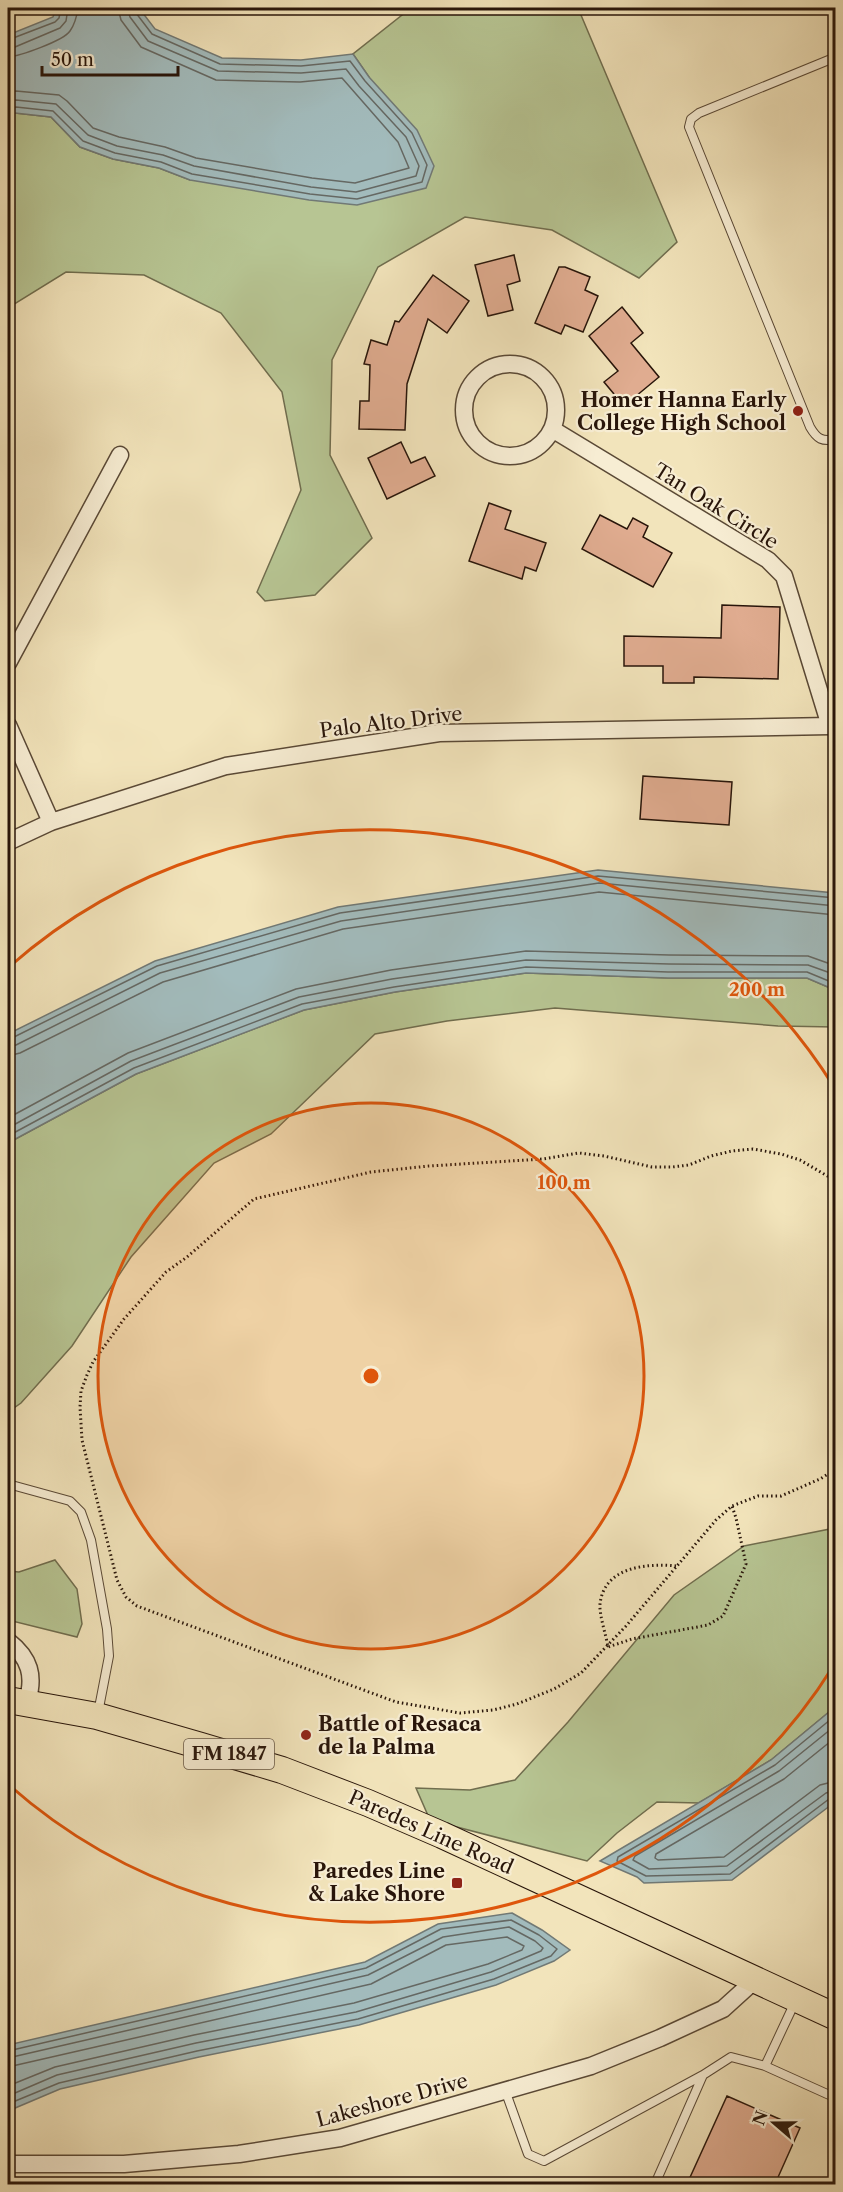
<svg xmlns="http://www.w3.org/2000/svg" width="843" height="2192" font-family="'Libre Caslon Text',serif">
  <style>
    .green { fill: #b7c593; stroke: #706d4e; stroke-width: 1.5 }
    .water { fill: #a2bbbc; stroke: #717975; stroke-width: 1.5 }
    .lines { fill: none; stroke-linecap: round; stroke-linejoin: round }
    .shore { stroke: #656863; stroke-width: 1.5 }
    .building { fill: #e0ac90; stroke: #28150a; stroke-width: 1.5 }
    .service-casing { stroke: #5a4936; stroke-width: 10 }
    .minor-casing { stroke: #5a4936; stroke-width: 19 }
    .primary-casing { stroke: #28150a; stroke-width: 28 }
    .path { stroke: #28150a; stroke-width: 3; stroke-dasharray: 1.5 3; stroke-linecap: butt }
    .service { stroke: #f7edd3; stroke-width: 8 }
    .minor { stroke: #f7edd3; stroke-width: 16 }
    .primary { stroke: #f2e4bb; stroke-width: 26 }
    .ring { fill: none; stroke: #de560c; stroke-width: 3 }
    .poi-dot { fill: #8f2418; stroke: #f7edd3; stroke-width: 2 }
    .labels { text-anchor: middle; stroke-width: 4.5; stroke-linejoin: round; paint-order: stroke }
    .shield { fill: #f7edd3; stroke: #665646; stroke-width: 1.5 }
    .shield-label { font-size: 18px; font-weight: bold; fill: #28150a }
    .poi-label { font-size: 20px; font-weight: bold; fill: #28150a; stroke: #f7edd3; text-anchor: end }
    .street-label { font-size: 20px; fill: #28150a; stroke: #f7edd3 }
    .centre { fill: #de560c; stroke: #f7edd3; stroke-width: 3 }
    .ring-label { font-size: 18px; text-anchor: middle; font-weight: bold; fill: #de560c; stroke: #f7edd3; stroke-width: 4.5; stroke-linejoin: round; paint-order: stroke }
  </style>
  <rect width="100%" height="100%" fill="#f2e4bb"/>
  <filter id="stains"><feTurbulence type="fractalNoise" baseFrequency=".00333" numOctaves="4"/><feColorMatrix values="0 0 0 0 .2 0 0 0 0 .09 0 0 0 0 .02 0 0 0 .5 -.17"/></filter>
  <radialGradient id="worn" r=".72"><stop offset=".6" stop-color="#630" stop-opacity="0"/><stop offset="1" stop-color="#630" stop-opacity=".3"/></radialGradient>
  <!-- green -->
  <path class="green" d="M411,8H578L677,242L639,278L552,230L465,217L378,267L332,360L330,455L372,538L315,595L265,601L257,592L301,490L282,392L221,313L144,275L66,272L8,308V117L15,113L51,117L80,147L113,159L159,168L190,180L369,77L353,54Z
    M526,973L668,978H807L835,990V1027L778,1026L555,1008L447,1021L375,1034L271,1134L214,1163L131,1257L72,1346L21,1403L8,1412V1143L136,1074L304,1010L395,992Z
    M835,1528V1707L771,1760L699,1803L657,1802L617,1833L587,1861L430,1820L416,1788L470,1790L515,1780L568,1722L674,1595L744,1546Z
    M55,1560L77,1589L82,1624L77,1637L8,1620V1571L19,1572Z"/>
  <!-- water -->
  <path class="water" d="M56,8H139L155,29L222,58L301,60L353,54L369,77L417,130L434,166L426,188L357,205L309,200L190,180L159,168L113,159L80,147L51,117L15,113L8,117V35L53,17Z
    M598,870L835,893V990L807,978H668L526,973L395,992L304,1010L136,1074L8,1143V1034L155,961L338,907Z
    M835,1707V1802L732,1880L644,1883L637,1877L600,1861L771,1760Z
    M512,1913L542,1930L570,1950L554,1961L496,1985L359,2025L199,2057L60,2089L8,2111V2045L365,1962L438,1924Z"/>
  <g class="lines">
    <!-- shore -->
    <path class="shore" d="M8,40L55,22L59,18L61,8
      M8,48L15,47L60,28L66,21L68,8
      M8,57C20,56 63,41 70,31C75,24 77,15 78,8
      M8,92L16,91L59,95L67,101L93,128L119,137L165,147L196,158L312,178L355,183L409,168L398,142L342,78L300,82L216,80L141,47L121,20L118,8
      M8,102L16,100L56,104L88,135L117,146L163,155L194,166L311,187L356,192L416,176L419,166L406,137L359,86L346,69L301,73L218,71L148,41L130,17L127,8
      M8,110L16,107L53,111L83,141L115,153L161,162L192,174L310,194L357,199L422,182L427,165L412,133L365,81L350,61L301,66L220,64L152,34L136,13L135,8
      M8,1039L12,1038L157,966L340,913L598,876L836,898
      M8,1047L16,1045L160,973L341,921L599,883L836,906
      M8,1056L20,1053L163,982L343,929L599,892L836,915
      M8,1118L128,1053L296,989L391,970L526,951L669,955L808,956L836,966
      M8,1128L131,1061L299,997L392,979L526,960L669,964L808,965L836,975
      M8,1136L134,1068L302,1004L394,987L526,967L668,972H807L836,984
      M836,1715L775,1765L618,1857L617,1861L646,1876L730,1874L829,1799L836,1798
      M836,1725L779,1771L635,1856L633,1860L649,1869L727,1866L826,1793L836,1790
      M836,1737L784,1779L656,1854L655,1858L658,1860L724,1857L820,1785L836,1781
      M8,2051L366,1968L441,1929L511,1920L539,1935L557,1949L551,1956L494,1979L358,2019L197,2051L59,2083L8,2104
      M8,2058L368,1975L443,1937L509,1927L535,1941L543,1948L541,1951L491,1972L356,2012L196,2043L57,2075L8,2096
      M8,2067L371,1984L446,1945L507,1937L524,1946L522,1950L488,1964L354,2003L194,2035L55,2067L8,2086"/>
  </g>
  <!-- building -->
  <path class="building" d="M514,255L520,281L507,285L513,310L488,316L475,265Z
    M559,267H565L590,277L585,290L598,296L583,332L565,325L561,334L535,323Z
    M433,275L469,301L447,333L428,319L407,384L405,430L359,429L360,401H369L370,365L364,364L371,340L387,345L395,321L399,322Z
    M622,307L643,333L631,343L659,377L624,406L604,382L618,371L589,336Z
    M401,442L411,463L425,457L435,476L387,499L368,458Z
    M489,503L511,511L505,529L546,543L536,571L525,567L522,579L469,561Z
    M600,515L627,529L633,518L648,526L643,537L672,553L653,587L582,549Z
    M722,605L780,607L778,679L694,677V683H663V666H624V636L721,638Z
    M643,776L732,782L729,825L640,819Z
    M727,2096L800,2128L775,2184H687Z"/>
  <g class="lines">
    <defs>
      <path id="service" d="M836,57L699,113L691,119L689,127L810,427C817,439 822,442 836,439
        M8,1484L70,1501L81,1512L91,1540L107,1629L109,1656L98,1713
        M765,2066L836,2098
        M505,2090L528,2154L544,2161L703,2075
        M655,2184L703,2075L731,2057L765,2066L796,2000"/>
      <path id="minor" d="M464 410a46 46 0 1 1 92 0a46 46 0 1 1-92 0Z
        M8,663L120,455
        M8,725L51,822
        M8,842L51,822L226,766L439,733L830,726L784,576L768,560L552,429
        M8,1641C30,1658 35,1676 27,1702
        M12,2164H124L239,2154L340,2138L591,2066L660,2038L723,2009L755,1980"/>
      <path id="primary" d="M8,1700L97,1716L201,1746L282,1770L368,1803L442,1835L836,2017"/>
    </defs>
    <!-- service casing -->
    <use href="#service" class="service-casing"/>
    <!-- minor casing -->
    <use href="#minor" class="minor-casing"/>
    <!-- primary casing -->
    <use href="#primary" class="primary-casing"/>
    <!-- path -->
    <path class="path" d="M836,1181L800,1160L781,1154L753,1149L732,1151L711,1156L689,1165L672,1167H652L604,1156L579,1153L543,1159L429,1166L371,1172L254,1199L187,1257L166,1272L124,1319L93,1362L87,1375L81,1391L80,1407L82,1440L117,1580L126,1597L137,1606L396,1702L460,1713L493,1710L517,1704L554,1689L581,1673L626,1626L716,1520L732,1506L758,1496H781L820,1479L836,1469
      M676,1566C646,1563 604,1567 600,1604C599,1614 606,1635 608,1647L632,1639L708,1625L723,1616L746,1564L736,1518L732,1506"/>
    <!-- service -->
    <use href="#service" class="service"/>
    <!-- minor -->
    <use href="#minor" class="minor"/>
    <!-- primary -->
    <use href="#primary" class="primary"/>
  </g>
  <!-- distance rings -->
  <circle cx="371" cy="1376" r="273" fill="#de560c" fill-opacity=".12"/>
  <g class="ring">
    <circle cx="371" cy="1376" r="273"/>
    <path d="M834 1665A546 546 0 0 1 9 1785M9 967A546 546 0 0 1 834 1087"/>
  </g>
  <!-- markers -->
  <g class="poi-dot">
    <circle cx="798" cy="411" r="6"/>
    <circle cx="306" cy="1735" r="6"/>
    <rect x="451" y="1877" width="12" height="12" rx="3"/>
  </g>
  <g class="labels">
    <!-- shield labels -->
    <rect class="shield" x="184" y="1739" width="90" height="30" rx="4.5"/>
    <g class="shield-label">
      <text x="229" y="1760">FM 1847</text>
    </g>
    <!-- poi labels -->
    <g class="poi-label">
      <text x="786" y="407">Homer Hanna Early<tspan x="786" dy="23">College High School</tspan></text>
      <text x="318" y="1731" text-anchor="start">Battle of Resaca<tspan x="318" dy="23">de la Palma</tspan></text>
      <text x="445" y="1878">Paredes Line<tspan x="445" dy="23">&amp; Lake Shore</tspan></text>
    </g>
    <!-- street labels -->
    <g class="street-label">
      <text transform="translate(716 506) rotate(32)" y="7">Tan Oak Circle</text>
      <text transform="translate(391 722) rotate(-7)" y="7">Palo Alto Drive</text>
      <text transform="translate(431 1832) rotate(24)" y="7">Paredes Line Road</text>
      <text transform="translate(392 2100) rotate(-15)" y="7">Lakeshore Drive</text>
    </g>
  </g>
  <circle cx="371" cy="1376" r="9" class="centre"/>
  <g class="ring-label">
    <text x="757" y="996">200 m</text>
    <text x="564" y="1189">100 m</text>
  </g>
  <!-- margin -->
  <rect width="843" height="2192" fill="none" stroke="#f2e4bb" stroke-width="30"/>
  <rect x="9" y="9" width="825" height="2174" fill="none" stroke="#28150a" stroke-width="3"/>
  <rect x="15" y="15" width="813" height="2162" fill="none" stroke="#28150a" stroke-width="1.5"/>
  <!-- north arrow -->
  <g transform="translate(774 2123) rotate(290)" stroke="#f7edd3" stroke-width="4.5" paint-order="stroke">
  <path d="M0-4.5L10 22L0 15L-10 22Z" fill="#28150a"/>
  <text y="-9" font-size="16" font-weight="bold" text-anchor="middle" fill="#28150a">N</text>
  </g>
  <!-- scale -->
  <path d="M42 66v9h136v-9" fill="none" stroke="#28150a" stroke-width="3"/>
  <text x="51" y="66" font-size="18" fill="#28150a" stroke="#f7edd3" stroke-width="4.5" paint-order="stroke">50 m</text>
  <rect width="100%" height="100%" filter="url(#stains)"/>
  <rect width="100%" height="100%" fill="url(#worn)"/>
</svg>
